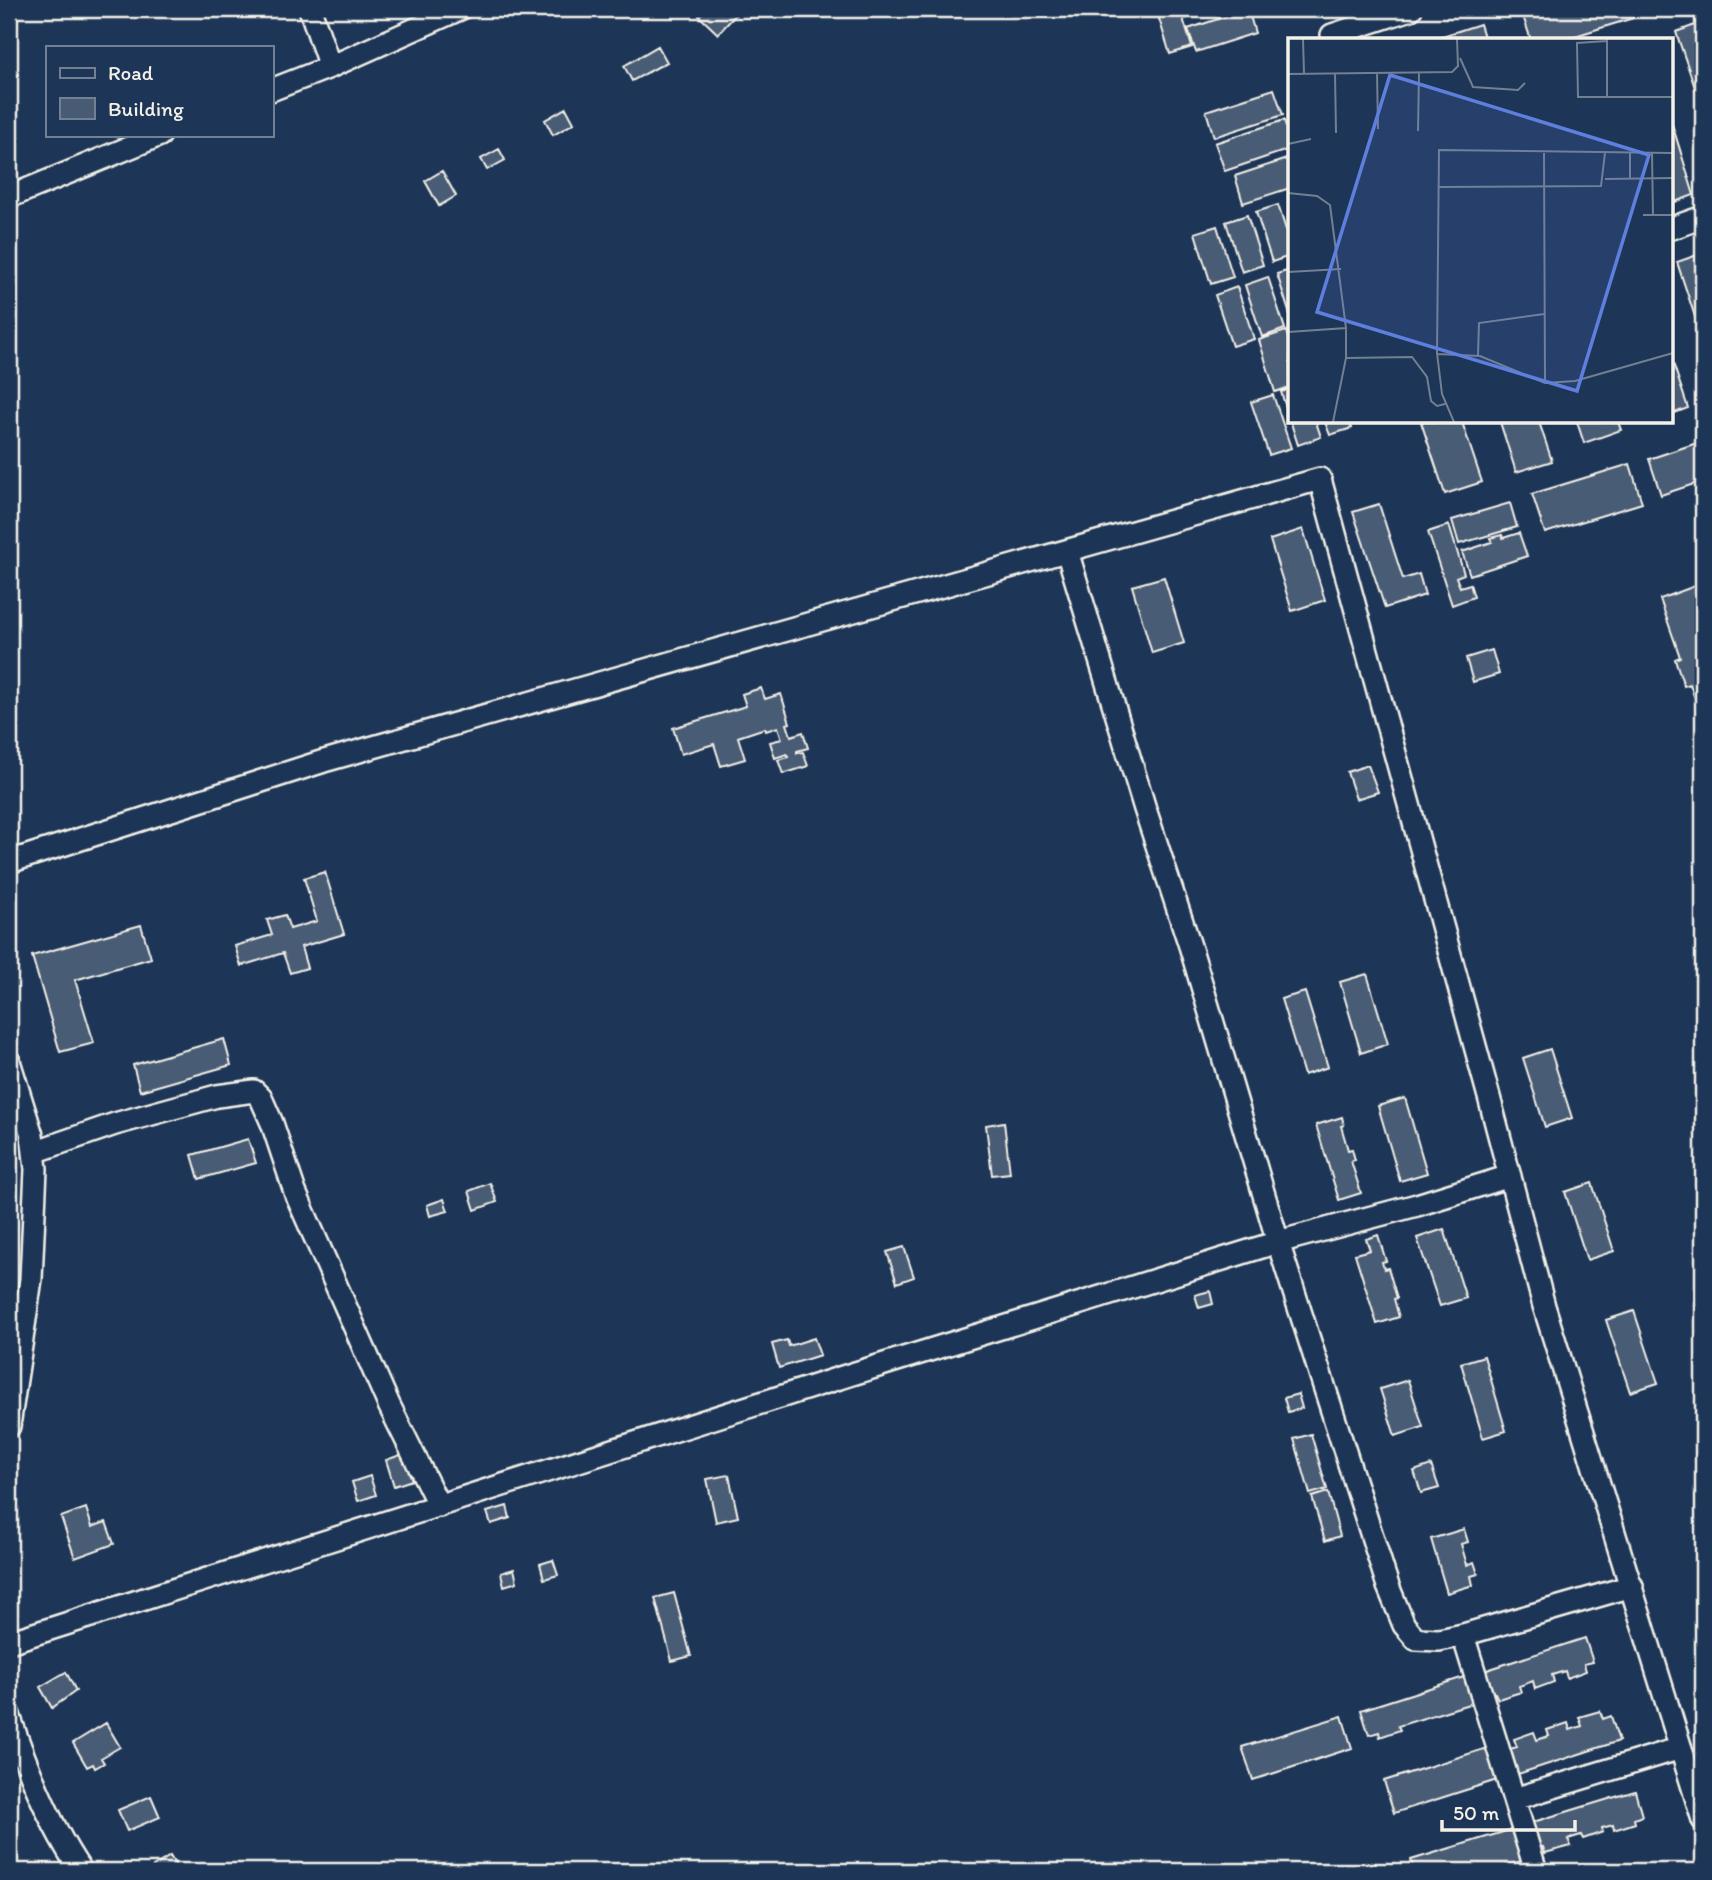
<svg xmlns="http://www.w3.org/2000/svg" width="1712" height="1880" font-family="Itim,sans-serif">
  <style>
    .building { fill: #485b74; stroke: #f4f1e8; stroke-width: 2 }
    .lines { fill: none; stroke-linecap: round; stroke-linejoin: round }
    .minor-casing { stroke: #f4f1e8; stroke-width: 26 }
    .minor { stroke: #1d3557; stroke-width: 21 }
    .inset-road { fill: none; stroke: #738091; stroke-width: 2 }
    .view { fill: #5e7fdd; fill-opacity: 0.15; stroke: #5e7fdd; stroke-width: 3.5 }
    .inset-edge { fill: none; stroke: #f4f1e8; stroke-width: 3.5 }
  </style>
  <rect width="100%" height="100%" fill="#1d3557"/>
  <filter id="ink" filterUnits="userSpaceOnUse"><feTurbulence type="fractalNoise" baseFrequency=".0143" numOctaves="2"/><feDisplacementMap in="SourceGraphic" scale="14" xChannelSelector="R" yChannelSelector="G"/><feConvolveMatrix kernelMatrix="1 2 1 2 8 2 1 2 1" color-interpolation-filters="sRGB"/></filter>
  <g filter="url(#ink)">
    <!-- building -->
    <path class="building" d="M705,9H741L718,34L699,16Z
      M1156,9H1180L1192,47L1170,54Z
      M1182,9H1218L1185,19Z
      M1248,9L1255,33L1196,52L1188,29Z
      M1524,9H1630L1633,18L1562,40H1531L1521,10Z
      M1703,22V111L1676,32Z
      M1480,24L1485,40H1430Z
      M658,46L667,62L632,81L624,66Z
      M1274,89L1283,115L1214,137L1206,111Z
      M566,108L574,123L553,135L545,120Z
      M1284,120L1290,139V149L1225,171L1215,143Z
      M1672,124L1694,195L1672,203Z
      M499,149L505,160L487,170L481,159Z
      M1290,158V188L1243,203L1235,176Z
      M442,171L456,196L439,206L425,181Z
      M1278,205L1290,242V256L1272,262L1256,212Z
      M1247,215L1263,265L1242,272L1226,222Z
      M1217,226L1233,277L1211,284L1195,233Z
      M1703,253V341L1677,262Z
      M1290,270V315L1277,274Z
      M1268,277L1285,329L1262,337L1245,285Z
      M1237,287L1254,339L1232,346L1215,295Z
      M1286,331L1290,344V387L1275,392L1259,340Z
      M1672,360L1688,408L1672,414Z
      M1290,389V422H1316L1321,437L1298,445L1281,392Z
      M1273,395L1291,448L1269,455L1251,402Z
      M1325,422H1350L1352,428L1330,435Z
      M1421,422H1462L1482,482L1445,494Z
      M1500,422H1539L1552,461L1516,472Z
      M1577,422H1618L1621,430L1584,443Z
      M1703,441V481L1661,495L1649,459Z
      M1630,464L1642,503L1545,533L1532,494Z
      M1510,503L1517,527L1459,544L1452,520Z
      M1379,504L1403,579L1419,574L1425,595L1385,608L1353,512Z
      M1449,525L1464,574L1456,577L1460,587L1470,584L1474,597L1452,605L1428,532Z
      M1303,529L1325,600L1292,611L1270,540Z
      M1519,533L1527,556L1470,575L1462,552L1492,542L1490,538L1502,535L1503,538Z
      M1164,577L1184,643L1152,653L1132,586Z
      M1703,583V696L1695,699L1690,684L1684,686L1675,659L1680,657L1660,599Z
      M1492,650L1499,674L1473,682L1466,658Z
      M761,688L765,699L781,694L790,723L787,724L791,736L803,732L808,748L797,751V753L803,752L808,766L783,774L778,760L788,757L787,754L775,758L770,742L782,739L778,727L766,731L765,728L738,737L745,759L721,766L714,744L681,754L673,728L746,706L742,694Z
      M1368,765L1378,792L1356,799L1347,772Z
      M325,872L344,934L301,947L307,968L290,973L283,953L241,966L235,946L272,935L267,920L285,915L290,929L317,921L304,878Z
      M141,925L151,958L75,980L94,1043L60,1052L32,956Z
      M1367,974L1388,1044L1361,1053L1340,982Z
      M1305,992L1328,1067L1304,1075L1281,999Z
      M224,1039L231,1065L140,1091L133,1065Z
      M1550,1049L1572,1118L1545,1127L1523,1058Z
      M1405,1098L1427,1173L1400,1181L1378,1106Z
      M1342,1117L1344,1125L1341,1126L1348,1150L1352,1149L1355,1160L1351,1161L1361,1193L1339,1200L1316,1125Z
      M1004,1122L1010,1173L992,1175L986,1125Z
      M248,1139L256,1163L199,1179L192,1155Z
      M490,1183L497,1202L475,1210L469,1191Z
      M1592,1183L1614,1251L1587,1260L1565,1192Z
      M444,1199L448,1211L430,1216L427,1205Z
      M1444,1229L1466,1298L1440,1306L1417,1238Z
      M1378,1235L1386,1261L1382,1262L1384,1269L1388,1268L1397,1298L1394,1299L1399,1317L1377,1324L1355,1254L1370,1250L1366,1239Z
      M904,1247L914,1277L897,1283L887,1252Z
      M1210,1291L1213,1304L1199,1308L1195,1295Z
      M1634,1311L1658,1383L1630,1392L1606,1320Z
      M814,1338L820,1355L779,1368L772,1344L787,1340L789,1346Z
      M1484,1356L1506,1431L1483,1438L1461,1363Z
      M1408,1380L1423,1427L1395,1436L1380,1389Z
      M1298,1394L1302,1408L1288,1412L1284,1398Z
      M1311,1434L1327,1489L1310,1494L1294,1439Z
      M403,1454L412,1480L394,1486L386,1460Z
      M1431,1465L1439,1488L1421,1493L1414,1471Z
      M729,1475L738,1517L716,1522L707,1479Z
      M370,1476L376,1495L358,1501L352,1482Z
      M1328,1492L1340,1536L1325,1541L1312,1497Z
      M507,1506L510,1518L491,1524L487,1512Z
      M86,1508L92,1527L106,1522L114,1544L75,1558L61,1517Z
      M1464,1529L1468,1542L1461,1544L1467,1565L1474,1562L1478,1574L1471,1576L1473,1585L1447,1593L1431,1539Z
      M553,1560L558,1575L544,1579L540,1564Z
      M514,1569L517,1582L504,1586L501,1573Z
      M674,1593L691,1656L672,1661L655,1598Z
      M1585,1638L1593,1662L1584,1664L1586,1671L1567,1678L1565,1671L1552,1675L1554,1682L1535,1689L1533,1681L1519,1686L1521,1692L1498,1699L1495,1693L1491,1694L1484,1671Z
      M66,1672L76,1691L52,1708L40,1687Z
      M1464,1677L1472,1703L1398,1726L1400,1730L1380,1737L1379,1732L1369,1735L1361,1710Z
      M1600,1711L1603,1719L1611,1716L1619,1741L1518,1774L1510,1749L1517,1747L1514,1739L1534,1732L1537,1740L1549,1736L1547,1730L1568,1723L1570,1730L1582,1726L1579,1717Z
      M1342,1716L1352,1748L1253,1780L1242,1747Z
      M106,1723L120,1747L101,1758L104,1763L95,1768L93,1764L87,1767L73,1743Z
      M1487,1748L1497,1780L1394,1813L1384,1781Z
      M1635,1791L1642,1816L1634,1819L1635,1823L1614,1830L1613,1825L1602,1828L1603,1832L1583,1839L1581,1835L1568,1839L1571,1846L1545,1853L1543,1847L1538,1848L1530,1823Z
      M151,1796L160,1817L127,1831L118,1810Z
      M1513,1829L1522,1861L1488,1871H1414L1411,1860Z
      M170,1856L179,1871H151L150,1869Z"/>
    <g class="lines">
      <defs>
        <path id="minor" d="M310,9L330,67
          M1332,35L1411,9
          M271,90L330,67L460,9
          M9,197L160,135
          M1672,228L1703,217
          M1067,551L1145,809L1191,949L1278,1242L1388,1586L1404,1625L1416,1639L1439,1640L1463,1635L1632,1586
          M9,862L324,761L1320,479L1489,1097L1544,1306L1703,1820
          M9,1061L32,1135L36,1169L31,1279L9,1426
          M34,1152L115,1124L217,1096L254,1091L261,1098L272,1123L295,1192L389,1405L439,1506
          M1463,1635L1536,1871
          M9,1642L849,1375L1278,1242L1417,1205L1510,1176
          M9,1715C27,1769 49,1824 81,1871
          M1514,1799L1681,1748"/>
      </defs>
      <!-- minor casing -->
      <use href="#minor" class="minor-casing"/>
      <!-- minor -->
      <use href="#minor" class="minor"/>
    </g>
  </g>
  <!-- overview -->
  <g transform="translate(1288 38)">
    <rect width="385" height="385" fill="#1d3557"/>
    <path class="inset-road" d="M15,1L16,35M319,1V59H385M172,20L185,49L230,52L237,45M89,34L90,91M47,35L48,95M0,36L164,34L170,28L169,1M319,59H290L289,5L319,3M130,93L131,34M0,106L23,101M256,115L257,345M364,115L365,178M342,140V115M317,141L385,140M151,149L313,148L317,115M0,155L29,158L42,167L58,290L0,294M355,177H385M0,234L53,231M149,316L192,318L257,345L287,343L385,315M190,317L191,285L256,276M58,320L124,319L139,339L143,363L149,368L157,366M45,384L58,320V290M166,384L154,356L149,315L151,112L385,115"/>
    <path class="view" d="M102,37L361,117L289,353L29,274Z"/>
    <rect width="385" height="385" class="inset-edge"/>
  </g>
  <!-- margin -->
  <rect width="1712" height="1880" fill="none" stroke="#1d3557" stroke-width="35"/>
  <rect x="18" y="18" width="1677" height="1845" fill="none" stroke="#f4f1e8" stroke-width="2.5" filter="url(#ink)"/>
  <!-- legend -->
  <rect x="46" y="46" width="228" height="91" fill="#1d3557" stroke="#738091" stroke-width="2"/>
  <rect x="60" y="68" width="35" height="10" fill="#1d3557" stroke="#738091" stroke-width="2"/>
  <text x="108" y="80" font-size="21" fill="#f4f1e8">Road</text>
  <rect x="60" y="98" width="35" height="21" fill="#485b74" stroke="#738091" stroke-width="2"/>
  <text x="108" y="116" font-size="21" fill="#f4f1e8">Building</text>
  <!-- scale -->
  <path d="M1442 1820v10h133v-10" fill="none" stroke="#f4f1e8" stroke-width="3.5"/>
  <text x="1453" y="1820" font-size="21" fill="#f4f1e8" stroke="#1d3557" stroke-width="5" paint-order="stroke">50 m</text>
</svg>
